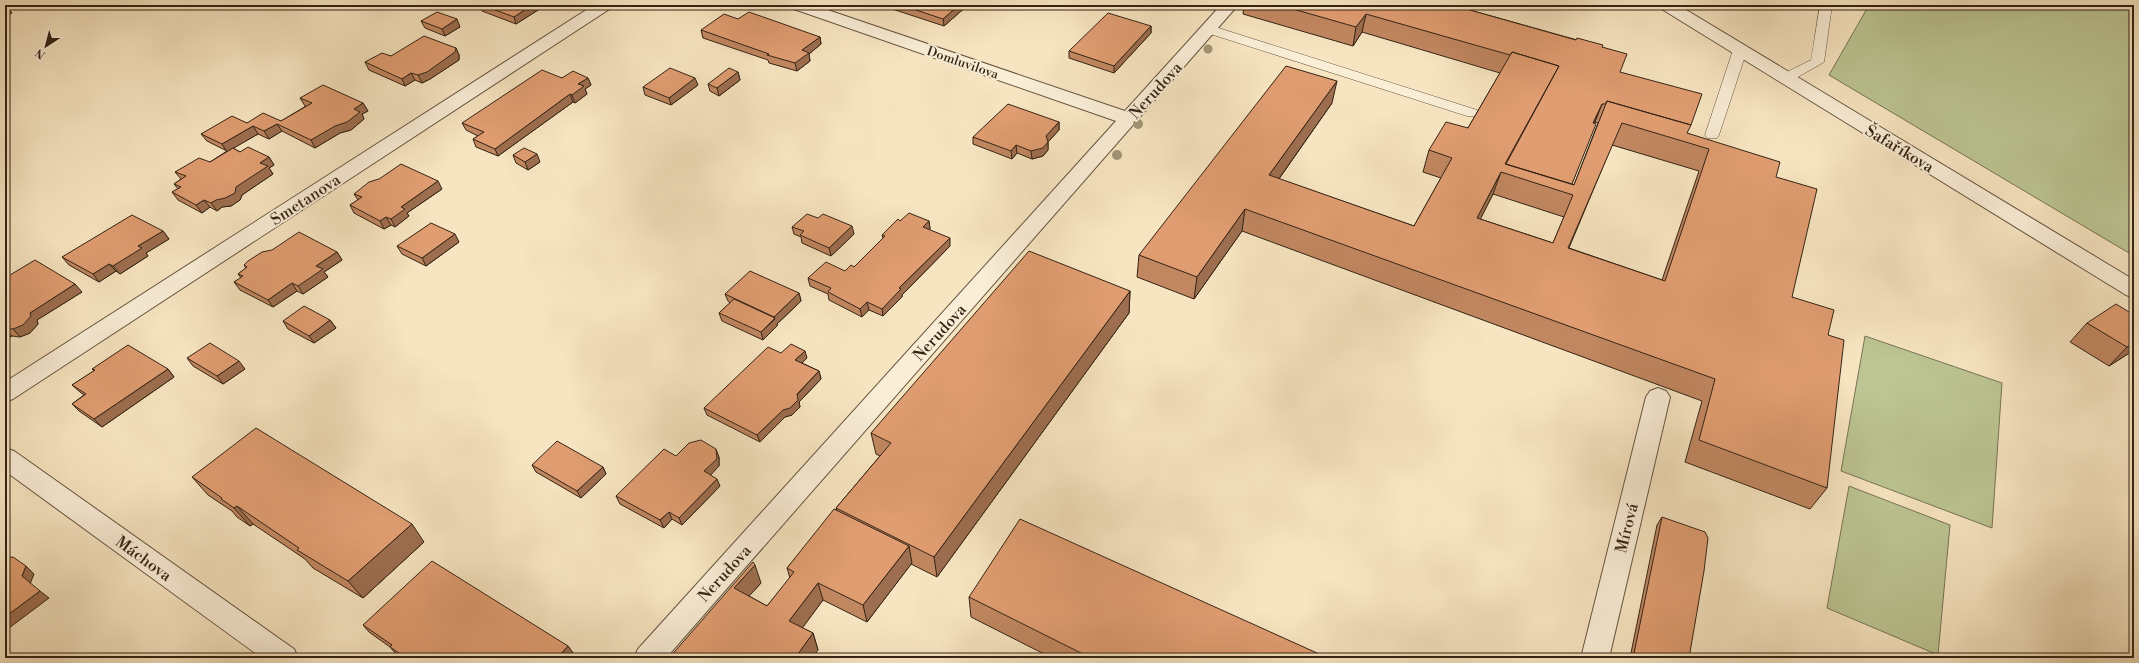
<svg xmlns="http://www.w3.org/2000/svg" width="2139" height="663" font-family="'Libre Bodoni',serif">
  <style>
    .green { fill: #bcc593; stroke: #787454 }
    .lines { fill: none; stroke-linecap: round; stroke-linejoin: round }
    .service-casing { stroke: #655440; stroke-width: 1 }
    .minor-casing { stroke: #655440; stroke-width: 2 }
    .tertiary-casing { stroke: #655440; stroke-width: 2 }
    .service { fill: #faeed7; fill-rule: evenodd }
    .minor { fill: #faeed7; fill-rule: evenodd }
    .tertiary { fill: #faeed7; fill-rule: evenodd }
    .tree { fill: #a29577 }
    .wall { fill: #c18761; stroke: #342315; fill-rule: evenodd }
    .shaded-wall { fill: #9d6e4f; stroke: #342315 }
    .building { fill: #e09d71; stroke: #342315; fill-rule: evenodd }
    .labels { text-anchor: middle; stroke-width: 4; stroke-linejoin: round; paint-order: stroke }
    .far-street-label { font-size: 13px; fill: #342315; stroke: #faeed7 }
    .street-label { font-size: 16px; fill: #342315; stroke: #faeed7 }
  </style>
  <rect width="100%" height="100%" fill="#f7e5c1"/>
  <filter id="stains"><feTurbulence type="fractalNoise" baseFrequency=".005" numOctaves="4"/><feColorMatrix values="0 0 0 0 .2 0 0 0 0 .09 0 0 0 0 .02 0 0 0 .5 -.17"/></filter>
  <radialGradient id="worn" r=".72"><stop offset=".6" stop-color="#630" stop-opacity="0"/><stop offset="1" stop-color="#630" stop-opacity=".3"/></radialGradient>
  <!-- green -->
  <path class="green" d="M1869,5H2134V256L1829,75Z
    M1865,336L2002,383L1992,528L1841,471Z
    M1849,486L1950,525L1938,655L1827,608Z"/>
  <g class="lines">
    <defs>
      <path id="service" d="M1820,5H1832L1824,62L1791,81H1781L1779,78L1781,75L1811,60Z
        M1209,25L1477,110L1479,113L1477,116H1467L1204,32L1203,29Z
        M1740,46L1747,50L1719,135L1717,138H1707L1705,135L1733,50Z"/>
      <path id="minor" d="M594,5H613L611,8L13,399L5,402V382Z
        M789,5H813L1125,111L1221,5H1238L666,658H634L638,649L1116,121L791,8Z
        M1658,388L1666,391L1670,397L1609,658H1581L1646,397L1650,391Z
        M5,448L14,451L294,649L298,658H262L5,471Z"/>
      <path id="tertiary" d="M1658,5H1678L2134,280V298L2126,295L1660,8Z"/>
    </defs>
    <!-- service casing -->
    <use href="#service" class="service-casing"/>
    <!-- minor casing -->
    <use href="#minor" class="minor-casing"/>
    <!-- tertiary casing -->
    <use href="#tertiary" class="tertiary-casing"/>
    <!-- service -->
    <use href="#service" class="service"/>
    <!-- minor -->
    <use href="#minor" class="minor"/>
    <!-- tertiary -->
    <use href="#tertiary" class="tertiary"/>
  </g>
  <!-- trees -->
  <g class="tree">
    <circle cx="1208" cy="49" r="4.5"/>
    <circle cx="1138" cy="124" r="5"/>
    <circle cx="1117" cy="155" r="5"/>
  </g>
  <!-- wall -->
  <path class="wall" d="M479,5H546L516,24L482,11Z
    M880,5H968L944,26Z
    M1244,5H1452L1602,47L1620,72L1687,133L1776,177L1792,297L1828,335L1827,488L1810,509L1685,462L1702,401L1242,231L1194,299L1137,277L1139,255L1332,103L1279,179L1414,226L1441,178L1423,172L1429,150L1468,128L1500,73L1362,32L1353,46L1243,14ZM1595,122L1598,123L1574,185L1572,184ZM1612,145L1699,171L1662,280L1569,248ZM1493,194L1564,217L1553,243L1480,219Z
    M738,19L820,37L821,44L809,54L810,61L797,71L769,63L768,60L703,38L701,30Z
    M421,21L460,27L445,36L425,28Z
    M1151,26V33L1114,73L1069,58V51Z
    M456,48L459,55V60L430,79L422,83L415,80L405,86L369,70L365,62L391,56Z
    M738,72L740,80L719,96L710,91L708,84Z
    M562,78H588L591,85L585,89L587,94L575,103L573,102L498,156L476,147L473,139L478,136L466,130L462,123Z
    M698,85L671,105L645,95L643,87Z
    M300,98L363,103L368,111L362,114L364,119L351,130L340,133L315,148L282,131L269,139L258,134L233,148L240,152L269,157L274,165L269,168L273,174L242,195L240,200L231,206L222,207L217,211L210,207L202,213L178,200L172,192L178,189L174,184L181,179L175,172L210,162L227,151L207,141L201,134L247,123L281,121L306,106H305Z
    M1059,122V130L1048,142V150L1043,156L1032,159L1017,153L1012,159L973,144V137Z
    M513,155L540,162L528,170L516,163Z
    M442,189L407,213L409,216L395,227L391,225L384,229L354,213L350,205L358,200L354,194Z
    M900,221H929L930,229L929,230L950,246L902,295V297L883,316L869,310L862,317L829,300L828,294L810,286L808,278L845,271L854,267L883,238L882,235Z
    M792,227L854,234L831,256L802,243L801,237L794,234Z
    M163,231L169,239L146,253L148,256L120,274L116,271L99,282L69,265L62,257Z
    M459,242L426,266L402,254L397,246Z
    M337,252L342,260L324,272L328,277L303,294L297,291L273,307L240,290L234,282L241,278L238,274L246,268L244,265Z
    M5,278L82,292L37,320L38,324L30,333L20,337L12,336L5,340Z
    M1130,291L1129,313L937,577L911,564L867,622L823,600L802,628L813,633L818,650L669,658L761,583L749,596L767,606L790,578L787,568L837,511L836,508L880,456L876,454L871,433Z
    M799,293L801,301L777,324V326L763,340L722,321L719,313L730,303L728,301L725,294Z
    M330,320L336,328L314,343L288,329L283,321Z
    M2087,323L2134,350L2109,366L2070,342Z
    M187,358L245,369L223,384L193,366Z
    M807,358L802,363L819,371L821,379L799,402L800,407L792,415L785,417L760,442L707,415L704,408Z
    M92,369H168L174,377L102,427L79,411L72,404L84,395L80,392L72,385L94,371Z
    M676,456L719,457V466L710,475L720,486L682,525L672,519L664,528L620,504L616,496Z
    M532,465L603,467L606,474L581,498L536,472Z
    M192,477L424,542L363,598L313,568L305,559L253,524L250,526L237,517L232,511L208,495Z
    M1662,517L1689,658H1630L1657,525Z
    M969,597L1328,658H1052L971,617Z
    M363,625L568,646L573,653L568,658H402L396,654L390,647L369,632Z"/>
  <!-- shaded-wall -->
  <path class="shaded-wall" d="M532,5H546L516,24L514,17Z
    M959,5H968L944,26L943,19Z
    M7,6L12,13L5,17V7Z
    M1366,14L1362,32L1353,46L1356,27Z
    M457,19L460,27L445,36L442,29Z
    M1151,26V33L1114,73V66Z
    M820,37L821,44L809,54L810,61L797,71L795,63L802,50Z
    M456,48L459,55V60L430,79L422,83L418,75Z
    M738,72L740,80L719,96L717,88Z
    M411,73L415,80L405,86L402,79Z
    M588,78L591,85L585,89L587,94L575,103L572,95L578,84Z
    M695,78L698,85L671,105L669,98Z
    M1337,81L1332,103L1266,197L1269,175Z
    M570,94L573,102L498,156L495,149Z
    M363,103L368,111L362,114L364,119L351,130L340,133L315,148L311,140L354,109Z
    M1602,104L1595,122L1586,142L1593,123Z
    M1059,122V130L1046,144V136Z
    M277,124L282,131L269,139L264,131Z
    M253,126L258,134L227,152L222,144Z
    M1048,142V150L1043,156L1032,159L1031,151Z
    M1016,145L1017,153L1012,159L1011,151Z
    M537,154L540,162L528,170L525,162Z
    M269,157L274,165L269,168L273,174L242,195L240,200L231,206L222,207L217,211L211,203L236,187L260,163Z
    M1501,172L1493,194L1470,240L1477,218Z
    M438,181L442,189L407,213L409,216L395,227L391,219L401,207Z
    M204,200L210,207L202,213L196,205Z
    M1245,209L1242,231L1194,299L1197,277Z
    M386,217L391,225L384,229L380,221Z
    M929,221L930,229L924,235L923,227Z
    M852,226L854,234L831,256L829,248Z
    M163,231L169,239L146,253L148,256L120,274L113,266L138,246Z
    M455,234L459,242L426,266L422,258Z
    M950,238V246L902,295V297L883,316L882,309L899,288Z
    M337,252L342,260L324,272L328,277L303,294L298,286L316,266Z
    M109,264L116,271L99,282L93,274Z
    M292,283L297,291L273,307L268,300Z
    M75,284L82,292L37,320L38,324L30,333L20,337L13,329L30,313Z
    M1130,291L1129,313L937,577L934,557Z
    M799,293L801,301L777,324V326L763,340L761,332L775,319L774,317Z
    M867,302L869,310L862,317L860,309Z
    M330,320L336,328L314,343L309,336Z
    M5,329L12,336L5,340Z
    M2134,343V350L2109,366L2127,347Z
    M805,351L807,358L797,368L795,360Z
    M239,361L245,369L223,384L217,376Z
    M168,369L174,377L102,427L94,419Z
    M819,371L821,379L799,402L800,407L792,415L785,417L760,442L757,435L783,410Z
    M716,449L719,457V466L707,479L704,471Z
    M603,467L606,474L581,498L577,491Z
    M717,479L720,486L682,525L679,518Z
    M237,506L253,524L250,526L234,508Z
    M669,512L672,519L664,528L660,520Z
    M412,524L424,542L363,598L348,581Z
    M909,546L912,563L867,622L863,605Z
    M755,565L761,583L741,605L734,588Z
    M26,566L34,574L30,584L22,576Z
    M818,583L823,600L795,638L789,621Z
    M40,591L49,598L5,631V617Z
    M813,633L818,650L812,658H795Z
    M568,646L573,653L568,658H557Z"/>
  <!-- building -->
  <path class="building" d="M482,5H532L514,17Z
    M901,5H959L943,19Z
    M1279,5H1452L1576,40L1577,38L1603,45L1602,47L1627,54L1620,72L1702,94L1691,125L1607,101L1605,104H1602L1593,123L1596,124L1572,184L1506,164L1559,66L1512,52L1510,55L1366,14L1356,27Z
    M437,12L457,19L442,29L421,21Z
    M749,12L820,37L802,50L809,53L795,63L767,55L769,54L701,30L724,14L738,19Z
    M1108,13L1151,26L1114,66L1069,51Z
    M424,36L456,48L455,52L427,72L418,75L411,73L402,79L365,62L382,53L391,56Z
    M1512,52L1559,66L1505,164L1574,185L1607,101L1691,125L1687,133L1780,162L1776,177L1817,189L1792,297L1834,310L1828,335L1844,340L1827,488L1699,440L1715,379L1245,209L1197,277L1139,255L1286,66L1337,81L1269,175L1414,226L1452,158L1429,150L1446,122L1468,128ZM1622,123L1709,149L1665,281L1568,248ZM1501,172L1573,195L1553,243L1477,218Z
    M670,68L695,78L669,98L643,87Z
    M729,68L738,72L717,88L708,84Z
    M542,70L562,78L573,71L588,78L578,84L584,86L572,95L570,94L495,149L473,139L484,132L462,123Z
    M323,85L363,103L354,109L360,112L347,122L335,126L311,140L277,124L264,131L253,126L222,144L201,134L232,116L247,123L263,113L281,121L312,103L300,98Z
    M1008,104L1059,122L1046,136L1048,142L1043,148L1031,151L1016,145L1011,151L973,137Z
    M248,147L269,157L260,163L268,166L236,187L235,193L225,198L216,200L211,203L204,200L196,205L172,192L181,187L174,184L186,176L175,172L199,158L210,162L233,148L240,152Z
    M524,148L537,154L525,162L513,155Z
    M401,164L438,181L401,207L405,209L391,219L386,217L380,221L350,205L362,197L354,194L369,182L379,179Z
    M909,213L929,221L923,227L950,238L899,288L901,289L882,309L867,302L860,309L828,292L831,288L808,278L826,262L845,271L851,265L854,267L885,236L882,235L898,219L900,221Z
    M807,214L818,218L823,214L852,226L829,248L800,235L804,231L792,227Z
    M132,215L163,231L138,246L142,248L113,266L109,264L93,274L62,257Z
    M431,223L455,234L422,258L397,246Z
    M299,232L337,252L316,266L323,269L298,286L292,283L268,300L234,282L243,276L238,274L247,267L244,265L248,261L262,252L272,250Z
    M1029,251L1130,291L934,557L836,508L891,443L871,433Z
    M35,260L75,284L30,313L31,316L23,325L13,329L5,328V278Z
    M750,271L799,293L774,317L725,294Z
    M734,299L775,318L761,332L719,313Z
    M2116,304L2134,315V343L2127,347L2087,323Z
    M304,306L330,320L309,336L283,321Z
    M210,343L239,361L217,376L187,358Z
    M791,344L805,351L795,360L819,371L797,394L798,400L790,408L783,410L757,435L704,408L768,347L781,353Z
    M128,345L168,369L94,419L72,404L86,394L72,385L95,370L92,369Z
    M256,428L412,524L348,581L297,550L299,548L237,506L234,508L221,499L222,498L192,477Z
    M701,440L716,449L717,459L704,471L717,479L679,518L669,512L660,520L616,496L664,449L676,456L689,443Z
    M557,441L603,467L577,491L532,465Z
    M834,509L909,546L863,605L818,583L789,621L813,633L795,658H669L753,562L755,565L734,588L767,606L794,572L787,568Z
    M1662,517L1705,532L1708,538L1704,571L1689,658H1633Z
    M1020,519L1328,658H1091L969,597Z
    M13,557L26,566L22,576L40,591L5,617V558Z
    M432,561L568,646L557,658H406L390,647L392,645L363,625Z"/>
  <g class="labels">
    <!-- far-street labels -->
    <g class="far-street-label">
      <text transform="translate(963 62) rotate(19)" y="5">Domluvilova</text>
    </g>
    <!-- street labels -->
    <g class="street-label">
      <text transform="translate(1155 90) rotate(-48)" y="6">Nerudova</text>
      <text transform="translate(1900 148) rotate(31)" y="6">Šafaříkova</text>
      <text transform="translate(305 199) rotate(-33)" y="6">Smetanova</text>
      <text transform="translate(939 332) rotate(-48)" y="6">Nerudova</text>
      <text transform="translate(1626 528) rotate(-76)" y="6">Mírová</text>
      <text transform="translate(144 558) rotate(36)" y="6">Máchova</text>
      <text transform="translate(724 573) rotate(-48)" y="6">Nerudova</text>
    </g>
  </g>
  <!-- margin -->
  <rect width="2139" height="663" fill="none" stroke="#f7e5c1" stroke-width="20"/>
  <rect x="6" y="6" width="2127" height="651" fill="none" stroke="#342315" stroke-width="2"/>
  <rect x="10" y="10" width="2119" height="643" fill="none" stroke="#342315"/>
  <!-- north arrow -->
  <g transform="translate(46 46) rotate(216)" stroke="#faeed7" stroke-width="3" paint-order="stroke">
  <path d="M0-3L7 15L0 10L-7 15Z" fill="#342315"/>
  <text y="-6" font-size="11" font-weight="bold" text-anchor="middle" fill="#342315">N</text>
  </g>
  <rect width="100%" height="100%" filter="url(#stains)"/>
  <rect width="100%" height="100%" fill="url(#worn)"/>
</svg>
